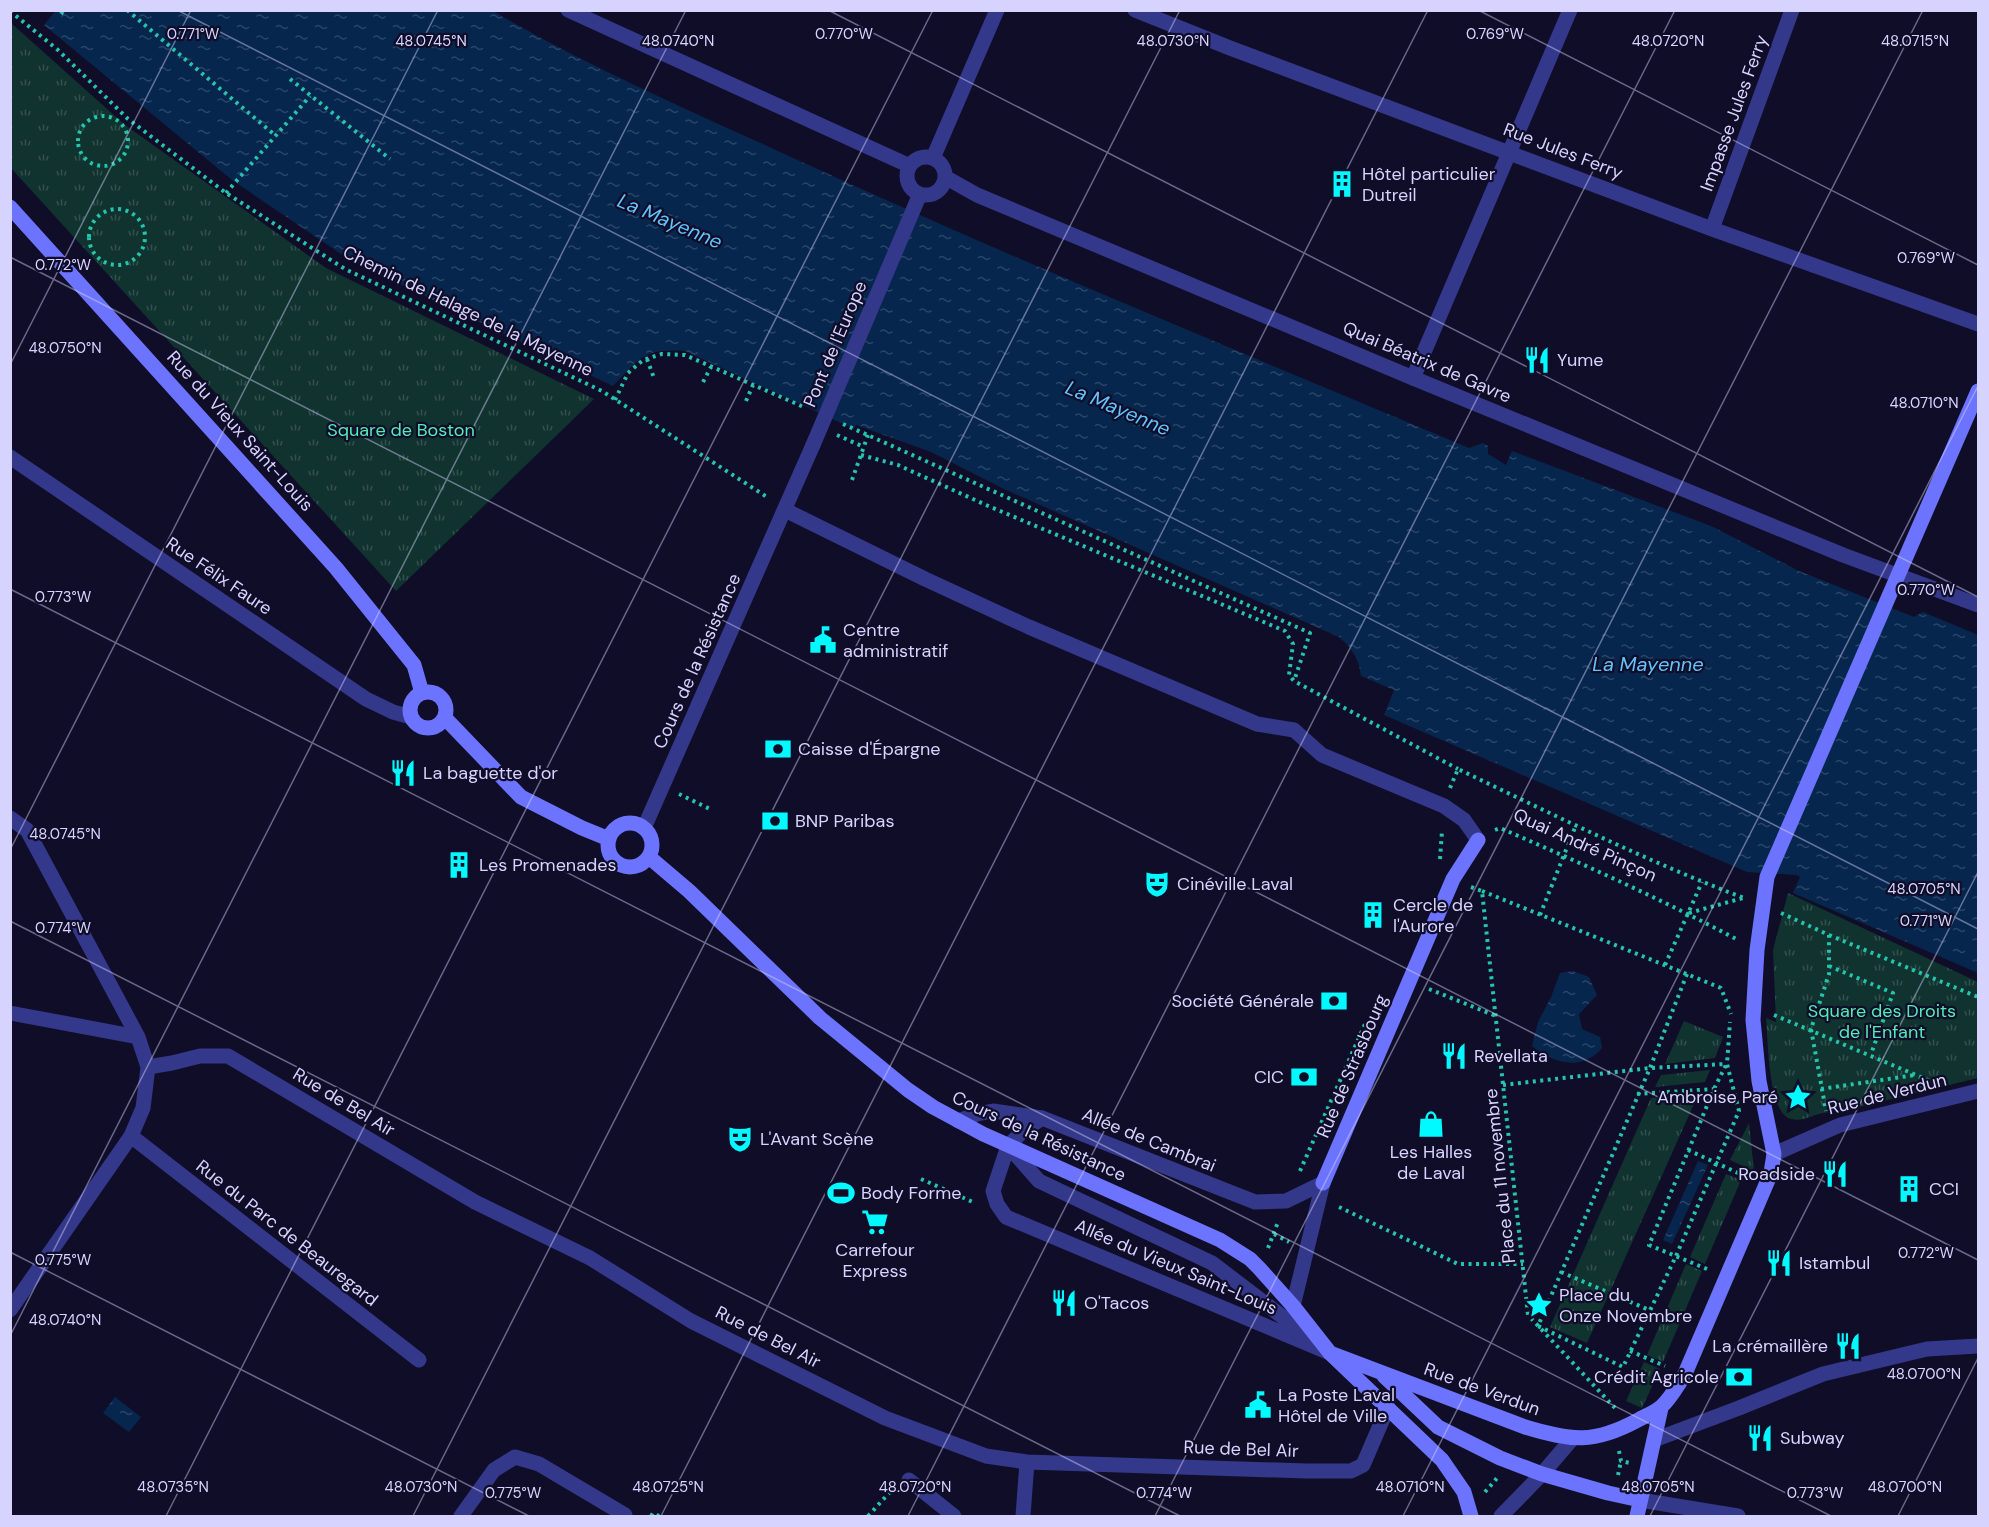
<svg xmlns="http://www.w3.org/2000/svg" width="1989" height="1527" font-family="'DM Sans',sans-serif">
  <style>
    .grass { fill: url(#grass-tufts) }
    .water { fill: url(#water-ripples) }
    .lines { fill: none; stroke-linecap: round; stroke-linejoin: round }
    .path { stroke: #24c4ad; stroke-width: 4; stroke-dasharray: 3 4.5; stroke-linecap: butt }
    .service { stroke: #34388b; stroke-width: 15 }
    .pedestrian { stroke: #34388b; stroke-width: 15 }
    .minor { stroke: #34388b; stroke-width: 15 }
    .tertiary { stroke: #34388b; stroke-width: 15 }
    .secondary { stroke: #6b73ff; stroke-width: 15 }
    .ticks { fill: none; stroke: #d6d4ff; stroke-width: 1.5; stroke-opacity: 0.45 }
    .labels { text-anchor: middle; stroke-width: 4.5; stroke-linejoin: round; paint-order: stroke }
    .street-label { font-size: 18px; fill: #d6d4ff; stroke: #100d28 }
    .poi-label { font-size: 18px; fill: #d6d4ff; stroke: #100d28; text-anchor: start }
    .park-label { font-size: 18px; fill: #55ebb9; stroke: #100d28 }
    .water-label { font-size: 20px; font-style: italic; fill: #62c3ff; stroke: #100d28 }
    .ticks-label { font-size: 15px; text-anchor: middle; fill: #d6d4ff; stroke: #100d28; stroke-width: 4.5; stroke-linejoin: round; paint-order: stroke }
  </style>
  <defs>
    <pattern id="grass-tufts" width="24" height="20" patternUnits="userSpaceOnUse" patternTransform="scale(1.5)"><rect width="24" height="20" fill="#10332f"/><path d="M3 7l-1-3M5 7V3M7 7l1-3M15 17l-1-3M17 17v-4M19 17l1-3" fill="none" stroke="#32504e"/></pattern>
    <pattern id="water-ripples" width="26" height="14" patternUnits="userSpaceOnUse" patternTransform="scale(1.5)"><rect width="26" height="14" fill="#07264d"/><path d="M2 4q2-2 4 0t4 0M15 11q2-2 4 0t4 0" fill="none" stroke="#2a4568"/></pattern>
  </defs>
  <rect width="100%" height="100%" fill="#100d28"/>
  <!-- grass -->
  <path class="grass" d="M11,23L125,125L326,268L594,399L396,591L11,168Z
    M1788,893L1978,982V1078L1842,1111C1835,1111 1829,1112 1823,1113C1812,1115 1803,1122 1791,1119C1768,1114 1768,1039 1766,1018L1776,1022L1773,950Z
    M1684,1021L1723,1037L1715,1058L1665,1064Z
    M1710,1070L1705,1082L1655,1087L1661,1075Z
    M1698,1095L1587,1343L1550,1327L1651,1098Z
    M1749,1123L1754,1171L1730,1160Z
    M1726,1174L1741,1180L1705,1264L1690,1257Z
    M1686,1264L1702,1271L1663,1362L1647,1355Z
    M1644,1362L1660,1369L1642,1408L1626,1401Z"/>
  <!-- water -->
  <path class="water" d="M56,10L493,11C592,69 698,114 802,162C1022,263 1246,354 1469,448L1483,443L1488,446V454L1506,465L1512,451L1711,526L1799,571L1914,617L1923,612L1978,635V973L1793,893L1800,877L1797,875L1747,872L1384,715L1394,690L1361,676C1359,659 1352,648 1339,637L1004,489L931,452L856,425L854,429L685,351C643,348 640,358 613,386L350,260L232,180L67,44L44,25Z
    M1573,971L1589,977L1597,995L1579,1014L1582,1029L1600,1037L1602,1048C1582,1072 1553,1063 1532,1046L1538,1022L1551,997L1560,973Z
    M1698,1161L1708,1165L1672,1244L1663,1240Z
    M115,1397L141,1417L129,1432L103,1413Z"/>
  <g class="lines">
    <!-- path -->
    <path class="path" d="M127,10L276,136
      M10,11L58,50L128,119L226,193L345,269L602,391L767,497
      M61,14L64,10
      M290,79L390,159
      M78 141a25 25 0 1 1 50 0a25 25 0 1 1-50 0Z
      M226,193L310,96
      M89 237a28 28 0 1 1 56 0a28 28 0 1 1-56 0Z
      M647,359L654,378
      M703,382L711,367
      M615,400L628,373L643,360L662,354L685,355L806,408
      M746,401L753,385
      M843,424L1310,633L1294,681
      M837,435L864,447
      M861,455L898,465L986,505L1285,631L1293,644L1289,675L1294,681L1458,769
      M852,480L868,435
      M1450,788L1458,769C1552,814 1646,861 1744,898
      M679,794L712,810
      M1495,830L1500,828C1581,863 1661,899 1738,940
      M1440,859L1442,831
      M1471,887L1482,891L1528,1315L1615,1408
      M1482,891L1721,988L1731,1014
      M1689,913L1743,898
      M1781,913L1829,935V974L1811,1029L1826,1111
      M1540,915L1576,825
      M1829,935L1978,997
      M1665,965L1702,882
      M1829,966L1893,993L1871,1054
      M1687,974L1650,1068L1538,1326L1623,1367L1676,1256L1739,1111L1727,1064L1730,1022
      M1429,989L1496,1016
      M1774,1015L1930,1081
      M1503,1085L1650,1068L1726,1064
      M1821,1089L1915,1075
      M1637,1094L1714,1089
      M1688,1150L1747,1177
      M1300,1171L1365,1024
      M921,1179L975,1203
      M1339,1207L1458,1264H1523
      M1274,1234L1289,1242
      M1268,1248L1278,1222
      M1707,1269L1649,1245L1714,1089L1726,1065
      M1561,1272L1649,1310
      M1630,1351L1665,1366
      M1619,1451L1621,1461L1630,1463
      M1618,1475L1621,1461
      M1485,1492L1498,1477
      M651,1516L653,1513L659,1516
      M868,1516L891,1491"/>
    <!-- service -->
    <path class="service" d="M1042,1118L1023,1131L1008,1146L993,1191L997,1204L1006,1217L1330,1353
      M1008,1146L1039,1181L1212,1263L1313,1340
      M1293,1306L1323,1183
      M461,1516L494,1470L515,1457L539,1464L625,1515
      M1501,1516L1542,1474L1572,1439"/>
    <!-- pedestrian -->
    <path class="pedestrian" d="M1654,1440L1739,1408L1823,1374L1927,1349L1978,1346"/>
    <!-- minor -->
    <path class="minor" d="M1135,10L1230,48L1712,229L1978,324
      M933,158L997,10
      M1712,229L1792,10
      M1413,378L1570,10
      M10,457L366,699L393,712L411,717
      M785,510L925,579L1029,627L1257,724L1294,730L1322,755L1444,806L1464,820L1478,840
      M755,576L813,445
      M10,818L27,830L138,1037L148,1067L143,1108L131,1136L10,1310
      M10,1013L138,1037
      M148,1067L172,1063L200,1056H228L475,1202L590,1258L691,1321L885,1418L986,1456L1027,1462L1306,1471H1351L1363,1465L1388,1407
      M131,1136L419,1360
      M909,1480L954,1516
      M1640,1500L1738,1516
      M1023,1516L1027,1462"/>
    <!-- tertiary -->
    <path class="tertiary" d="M568,10L910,166
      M907 176a19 19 0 1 1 38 0a19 19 0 1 1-38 0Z
      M945,177L977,195L1413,378L1843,555L1978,605
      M813,445L920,194
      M644,828L755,576
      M958,1121L977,1114L993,1111L1042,1118L1255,1202L1286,1201L1323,1183
      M1774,1154L1840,1125L1978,1091"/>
    <!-- secondary -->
    <path class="secondary" d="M10,207L336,568L414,665L422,693
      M410 710a18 18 0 1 1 36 0a18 18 0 1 1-36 0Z
      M445,718L521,797L582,828L609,839
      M608 845a22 22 0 1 1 44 0a22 22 0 1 1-44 0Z
      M649,857L689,891L820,1018L908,1090L933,1107L983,1134L1220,1240L1250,1259L1259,1268L1293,1306L1330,1353L1442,1460L1464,1492L1471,1516
      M1323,1183L1453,879L1478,840
      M1330,1353L1525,1427C1571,1441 1594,1444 1638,1420C1645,1416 1656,1412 1662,1406C1671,1398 1677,1386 1684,1376L1771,1173L1774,1154L1759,1081L1753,1020L1757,950L1767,877L1978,391
      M1384,1376L1438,1427L1500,1458L1542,1474L1608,1493L1640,1500
      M1637,1516L1661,1408"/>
  </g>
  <!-- ticks -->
  <path class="ticks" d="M177,10L1978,929M828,10L1978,597M1478,10L1978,265M10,257L1978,1260M10,365L191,10M10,589L1831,1516M10,850L438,10M10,921L1180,1516M10,1252L529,1516M10,1336L686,10M166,1516L933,10M413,1516L1180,10M661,1516L1428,10M908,1516L1675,10M1155,1516L1923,10M1403,1516L1978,386M1650,1516L1978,872M1898,1516L1978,1358"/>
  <!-- icons -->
  <defs>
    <symbol id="building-bare" viewBox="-9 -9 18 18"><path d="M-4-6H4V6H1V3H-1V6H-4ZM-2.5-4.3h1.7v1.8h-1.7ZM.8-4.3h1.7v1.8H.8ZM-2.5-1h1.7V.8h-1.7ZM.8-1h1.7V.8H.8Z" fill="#00faff" stroke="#100d28" stroke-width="2.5" paint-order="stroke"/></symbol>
    <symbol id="restaurant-bare" viewBox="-9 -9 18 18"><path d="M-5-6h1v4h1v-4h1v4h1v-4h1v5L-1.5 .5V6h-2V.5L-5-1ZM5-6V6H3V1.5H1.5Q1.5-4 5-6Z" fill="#00faff" stroke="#100d28" stroke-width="2.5" paint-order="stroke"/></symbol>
    <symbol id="civic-bare" viewBox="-9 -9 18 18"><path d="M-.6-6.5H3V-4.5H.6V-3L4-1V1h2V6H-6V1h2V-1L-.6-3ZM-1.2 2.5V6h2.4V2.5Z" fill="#00faff" stroke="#100d28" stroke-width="2.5" paint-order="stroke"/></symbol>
    <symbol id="bank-bare" viewBox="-9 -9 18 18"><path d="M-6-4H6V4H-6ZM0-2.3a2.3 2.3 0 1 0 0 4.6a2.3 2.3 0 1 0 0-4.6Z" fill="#00faff" stroke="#100d28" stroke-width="2.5" paint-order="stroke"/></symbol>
    <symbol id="theatre-bare" viewBox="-9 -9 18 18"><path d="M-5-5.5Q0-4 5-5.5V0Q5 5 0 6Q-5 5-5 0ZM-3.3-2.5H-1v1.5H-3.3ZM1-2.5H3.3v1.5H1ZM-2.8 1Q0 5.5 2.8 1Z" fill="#00faff" stroke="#100d28" stroke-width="2.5" paint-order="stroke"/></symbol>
    <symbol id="sight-bare" viewBox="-9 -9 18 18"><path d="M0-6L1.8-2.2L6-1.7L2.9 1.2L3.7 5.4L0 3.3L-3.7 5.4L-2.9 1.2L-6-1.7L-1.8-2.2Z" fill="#00faff" stroke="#100d28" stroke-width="2.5" paint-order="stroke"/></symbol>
    <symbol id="shop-bare" viewBox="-9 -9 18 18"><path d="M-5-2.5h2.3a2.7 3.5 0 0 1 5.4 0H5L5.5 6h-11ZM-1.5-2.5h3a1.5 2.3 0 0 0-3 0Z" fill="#00faff" stroke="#100d28" stroke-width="2.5" paint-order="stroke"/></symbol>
    <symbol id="stadium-bare" viewBox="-9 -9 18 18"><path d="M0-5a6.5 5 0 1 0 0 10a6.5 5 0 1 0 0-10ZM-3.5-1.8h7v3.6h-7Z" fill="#00faff" stroke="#100d28" stroke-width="2.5" paint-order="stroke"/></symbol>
    <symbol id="supermarket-bare" viewBox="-9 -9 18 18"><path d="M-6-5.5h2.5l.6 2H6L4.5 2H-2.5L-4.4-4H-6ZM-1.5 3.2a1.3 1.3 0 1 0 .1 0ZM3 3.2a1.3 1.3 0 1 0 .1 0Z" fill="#00faff" stroke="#100d28" stroke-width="2.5" paint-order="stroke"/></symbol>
  </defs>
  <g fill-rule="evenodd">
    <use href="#building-bare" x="1323" y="165" width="38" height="38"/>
    <use href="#restaurant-bare" x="1518" y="341" width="38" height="38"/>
    <use href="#civic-bare" x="804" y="621" width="38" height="38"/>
    <use href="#bank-bare" x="759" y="730" width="38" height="38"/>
    <use href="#restaurant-bare" x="384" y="754" width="38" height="38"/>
    <use href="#bank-bare" x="756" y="802" width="38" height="38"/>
    <use href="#building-bare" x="440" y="846" width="38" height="38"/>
    <use href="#theatre-bare" x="1138" y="865" width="38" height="38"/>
    <use href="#building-bare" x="1354" y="896" width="38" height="38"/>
    <use href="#bank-bare" x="1315" y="982" width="38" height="38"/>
    <use href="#restaurant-bare" x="1435" y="1037" width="38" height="38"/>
    <use href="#bank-bare" x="1285" y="1058" width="38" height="38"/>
    <use href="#sight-bare" x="1779" y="1078" width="38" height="38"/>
    <use href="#shop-bare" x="1412" y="1105" width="38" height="38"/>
    <use href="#theatre-bare" x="721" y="1120" width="38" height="38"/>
    <use href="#restaurant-bare" x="1816" y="1155" width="38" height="38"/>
    <use href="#building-bare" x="1890" y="1170" width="38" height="38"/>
    <use href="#stadium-bare" x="822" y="1174" width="38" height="38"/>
    <use href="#supermarket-bare" x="856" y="1203" width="38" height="38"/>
    <use href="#restaurant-bare" x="1760" y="1244" width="38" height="38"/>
    <use href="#restaurant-bare" x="1045" y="1284" width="38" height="38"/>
    <use href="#sight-bare" x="1520" y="1286" width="38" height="38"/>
    <use href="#restaurant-bare" x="1829" y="1327" width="38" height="38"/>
    <use href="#bank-bare" x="1720" y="1358" width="38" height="38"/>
    <use href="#civic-bare" x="1239" y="1386" width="38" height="38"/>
    <use href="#restaurant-bare" x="1741" y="1419" width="38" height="38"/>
  </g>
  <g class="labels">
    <!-- street labels -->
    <g class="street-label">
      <text transform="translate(1734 113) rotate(-70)" y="6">Impasse Jules Ferry</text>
      <text transform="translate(1563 151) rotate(21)" y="6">Rue Jules Ferry</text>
      <text transform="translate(468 311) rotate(26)" y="6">Chemin de Halage de la Mayenne</text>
      <text transform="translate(835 344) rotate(-67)" y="6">Pont de l'Europe</text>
      <text transform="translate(1427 362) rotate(23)" y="6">Quai Béatrix de Gavre</text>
      <text transform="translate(240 431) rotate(48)" y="6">Rue du Vieux Saint-Louis</text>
      <text transform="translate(219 576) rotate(34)" y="6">Rue Félix Faure</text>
      <text transform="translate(697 661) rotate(-66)" y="6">Cours de la Résistance</text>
      <text transform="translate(1585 845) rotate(24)" y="6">Quai André Pinçon</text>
      <text transform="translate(1352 1066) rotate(-67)" y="6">Rue de Strasbourg</text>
      <text transform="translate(1887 1094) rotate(-14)" y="6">Rue de Verdun</text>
      <text transform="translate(344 1102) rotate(31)" y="6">Rue de Bel Air</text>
      <text transform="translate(1039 1136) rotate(25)" y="6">Cours de la Résistance</text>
      <text transform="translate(1149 1140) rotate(22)" y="6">Allée de Cambrai</text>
      <text transform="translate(1500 1176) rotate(-96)" y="6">Place du 11 novembre</text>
      <text transform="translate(287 1233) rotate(38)" y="6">Rue du Parc de Beauregard</text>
      <text transform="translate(1176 1267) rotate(23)" y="6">Allée du Vieux Saint-Louis</text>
      <text transform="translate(768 1337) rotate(27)" y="6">Rue de Bel Air</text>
      <text transform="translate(1482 1389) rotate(20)" y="6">Rue de Verdun</text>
      <text transform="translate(1241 1449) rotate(2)" y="6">Rue de Bel Air</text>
    </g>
    <!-- poi labels -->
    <g class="poi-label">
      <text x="1362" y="180">Hôtel particulier<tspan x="1362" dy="21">Dutreil</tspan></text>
      <text x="1557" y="366">Yume</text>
      <text x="843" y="636">Centre<tspan x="843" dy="21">administratif</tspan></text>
      <text x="798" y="755">Caisse d'Épargne</text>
      <text x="423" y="779">La baguette d'or</text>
      <text x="795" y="827">BNP Paribas</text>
      <text x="479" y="871">Les Promenades</text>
      <text x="1177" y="890">Cinéville Laval</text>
      <text x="1393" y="911">Cercle de<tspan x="1393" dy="21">l'Aurore</tspan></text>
      <text x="1314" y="1007" text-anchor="end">Société Générale</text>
      <text x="1474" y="1062">Revellata</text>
      <text x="1284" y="1083" text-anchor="end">CIC</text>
      <text x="1778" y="1103" text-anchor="end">Ambroise Paré</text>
      <text x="760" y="1145">L'Avant Scène</text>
      <text x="1431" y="1158" text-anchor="middle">Les Halles<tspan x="1431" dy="21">de Laval</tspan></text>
      <text x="1815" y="1180" text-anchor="end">Roadside</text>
      <text x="1929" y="1195">CCI</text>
      <text x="861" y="1199">Body Forme</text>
      <text x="875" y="1256" text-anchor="middle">Carrefour<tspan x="875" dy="21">Express</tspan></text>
      <text x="1799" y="1269">Istambul</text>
      <text x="1559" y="1301">Place du<tspan x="1559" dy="21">Onze Novembre</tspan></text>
      <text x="1084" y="1309">O'Tacos</text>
      <text x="1828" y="1352" text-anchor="end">La crémaillère</text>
      <text x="1719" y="1383" text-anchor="end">Crédit Agricole</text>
      <text x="1278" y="1401">La Poste Laval<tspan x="1278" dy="21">Hôtel de Ville</tspan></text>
      <text x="1780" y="1444">Subway</text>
    </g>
    <!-- park labels -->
    <g class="park-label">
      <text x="401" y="436">Square de Boston</text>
      <text x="1882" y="1017">Square des Droits<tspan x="1882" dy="21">de l'Enfant</tspan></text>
    </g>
    <!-- water labels -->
    <g class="water-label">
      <text transform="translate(670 221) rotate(23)" y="7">La Mayenne</text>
      <text transform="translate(1118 408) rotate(23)" y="7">La Mayenne</text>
      <text x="1648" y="671">La Mayenne</text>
    </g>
  </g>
  <g class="ticks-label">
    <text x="193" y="39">0.771°W</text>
    <text x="844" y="39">0.770°W</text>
    <text x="1495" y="39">0.769°W</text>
    <text x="431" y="46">48.0745°N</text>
    <text x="678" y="46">48.0740°N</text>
    <text x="1173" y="46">48.0730°N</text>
    <text x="1668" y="46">48.0720°N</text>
    <text x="1915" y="46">48.0715°N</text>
    <text x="1926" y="263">0.769°W</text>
    <text x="63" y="270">0.772°W</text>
    <text x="65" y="353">48.0750°N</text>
    <text x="1924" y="408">48.0710°N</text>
    <text x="1926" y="595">0.770°W</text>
    <text x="63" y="602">0.773°W</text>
    <text x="65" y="839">48.0745°N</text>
    <text x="1924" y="894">48.0705°N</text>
    <text x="1926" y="926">0.771°W</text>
    <text x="63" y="933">0.774°W</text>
    <text x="1926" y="1258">0.772°W</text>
    <text x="63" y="1265">0.775°W</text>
    <text x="65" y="1325">48.0740°N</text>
    <text x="1924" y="1379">48.0700°N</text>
    <text x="173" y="1492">48.0735°N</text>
    <text x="421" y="1492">48.0730°N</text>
    <text x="668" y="1492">48.0725°N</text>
    <text x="915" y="1492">48.0720°N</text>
    <text x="1410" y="1492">48.0710°N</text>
    <text x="1658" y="1492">48.0705°N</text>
    <text x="1905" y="1492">48.0700°N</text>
    <text x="513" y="1498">0.775°W</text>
    <text x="1164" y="1498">0.774°W</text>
    <text x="1815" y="1498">0.773°W</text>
  </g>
  <!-- border -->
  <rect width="1989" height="1527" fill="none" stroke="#d6d4ff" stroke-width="24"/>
</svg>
